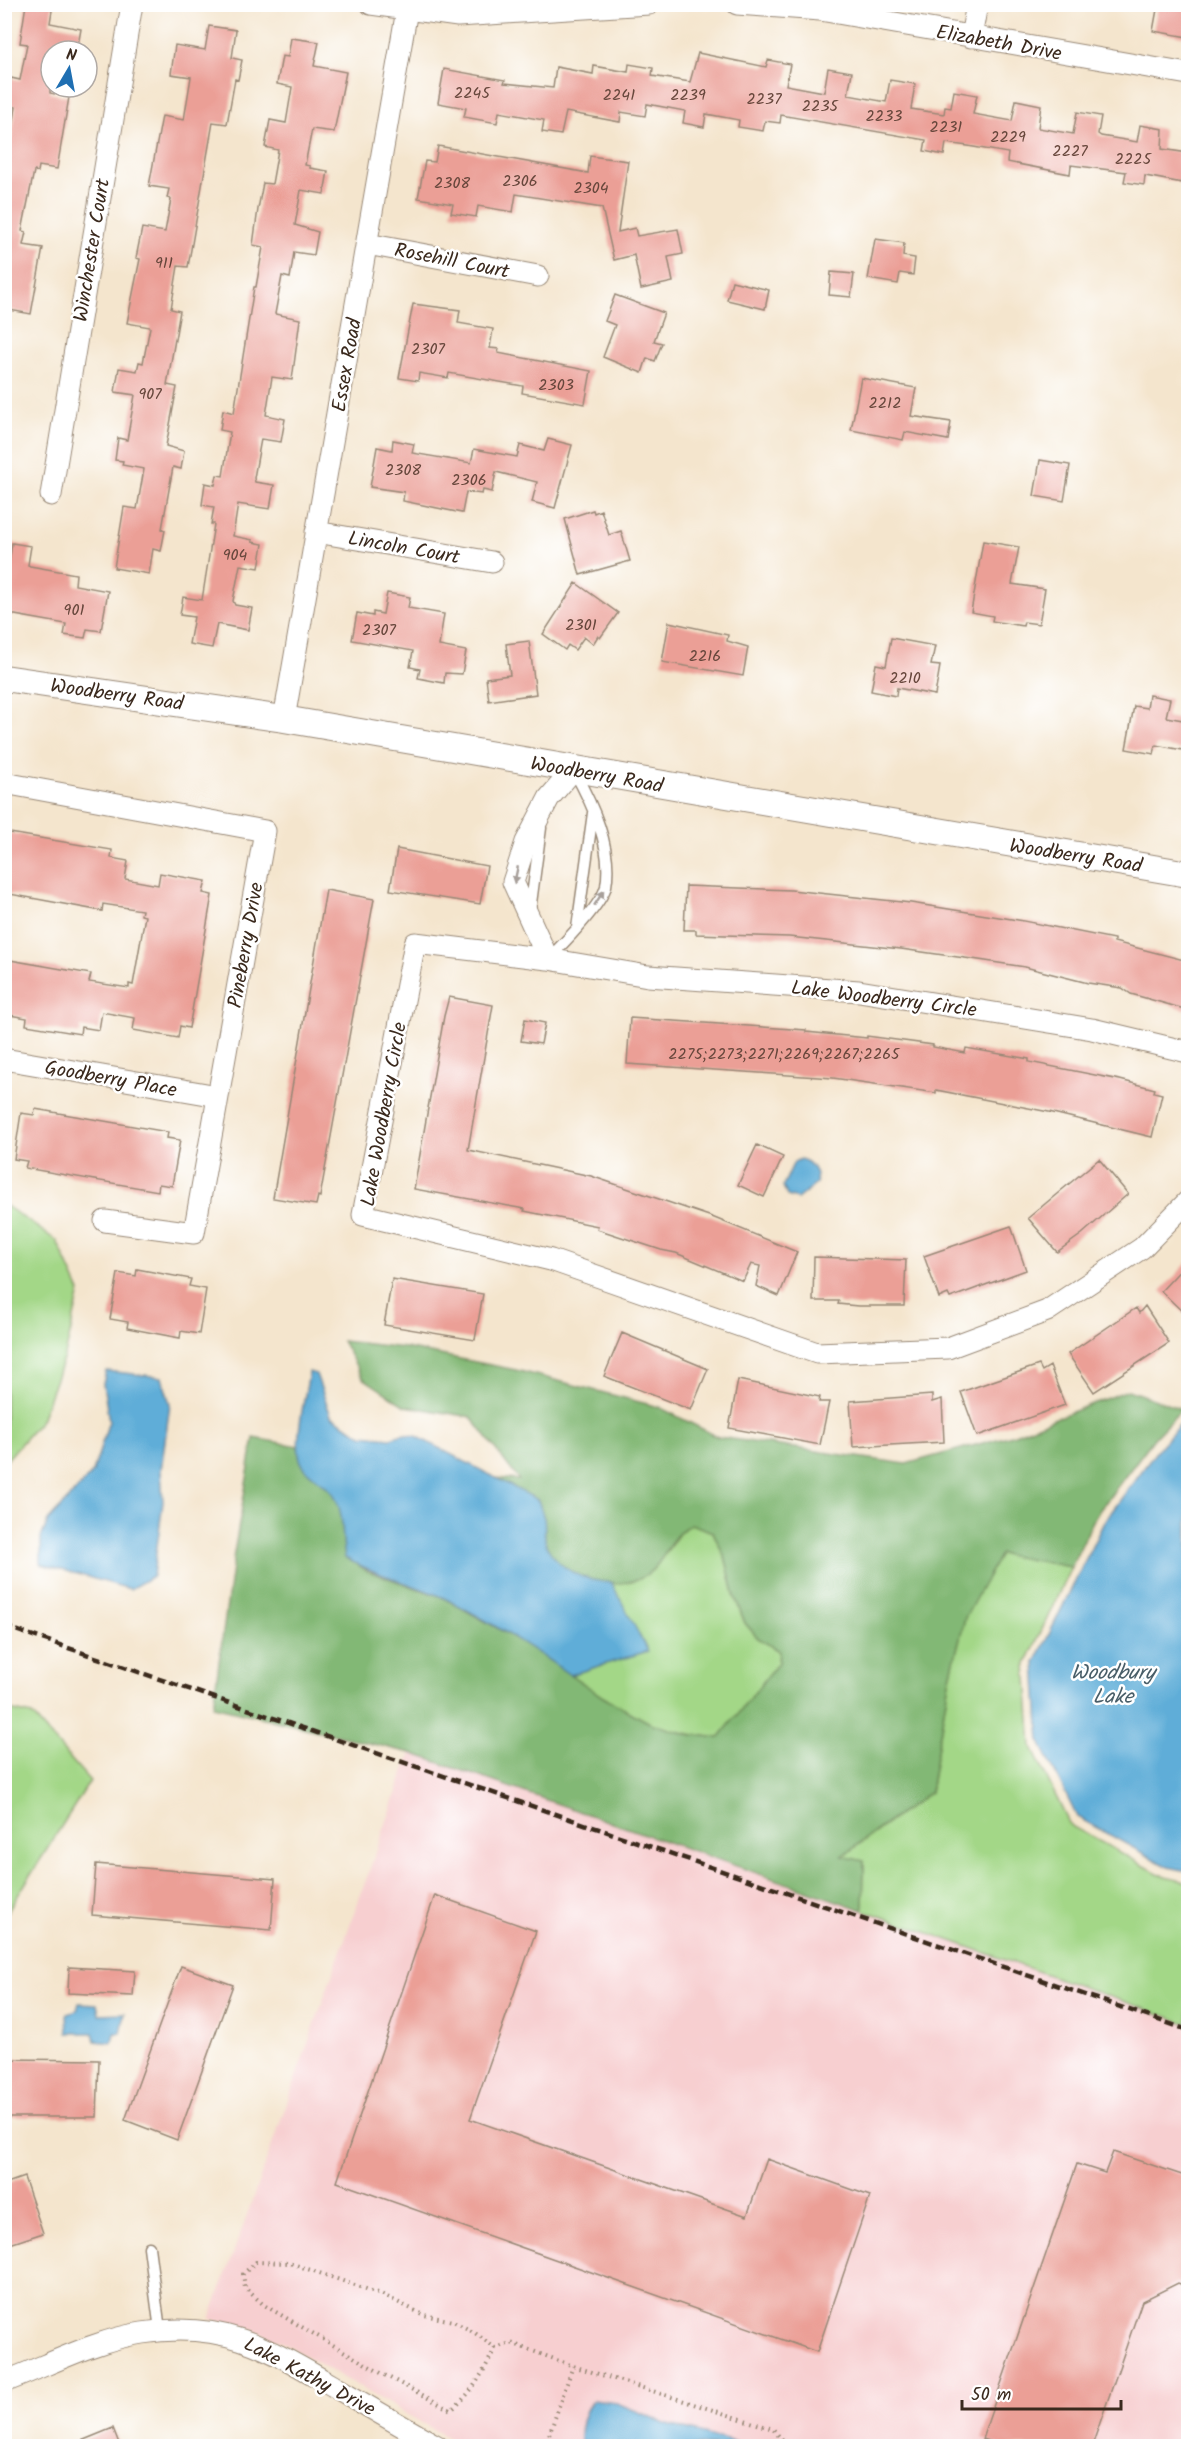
<svg xmlns="http://www.w3.org/2000/svg" width="1193" height="2451" font-family="Kalam,sans-serif">
  <style>
    .built { fill: #f7cfd0 }
    .green { fill: #a3d787; stroke: #6f8052; stroke-width: 1.5 }
    .forest { fill: #82b874; stroke: #5e7149; stroke-width: 1.5 }
    .water { fill: #5eadd8; stroke: #4c6c7b; stroke-width: 1.5 }
    .building { fill: #eb9f96 }
    .lines { fill: none; stroke-linecap: round; stroke-linejoin: round }
    .service-casing { stroke: #988876; stroke-width: 13 }
    .minor-casing { stroke: #988876; stroke-width: 23 }
    .tertiary-casing { stroke: #988876; stroke-width: 28 }
    .path { stroke: #988876; stroke-width: 4; stroke-dasharray: 1.5 4.5; stroke-linecap: butt }
    .service { stroke: #fff; stroke-width: 10 }
    .minor { stroke: #fff; stroke-width: 21 }
    .tertiary { stroke: #fff; stroke-width: 26 }
    .rail { stroke: #3b2a1e; stroke-width: 4.5; stroke-dasharray: 9 4.5; stroke-linecap: butt }
    .oneway { fill: #a79f9a }
    .labels { text-anchor: middle; stroke-width: 5; stroke-linejoin: round; paint-order: stroke }
    .number-label { font-size: 16px; fill: #67473c }
    .street-label { font-size: 20px; fill: #3b2a1e; stroke: #fff }
    .water-label { font-size: 21px; font-style: italic; fill: #495e68; stroke: #fff }
  </style>
  <rect width="100%" height="100%" fill="#fff"/>
  <filter id="ink" filterUnits="userSpaceOnUse"><feTurbulence type="fractalNoise" baseFrequency=".0167" numOctaves="2"/><feDisplacementMap in="SourceGraphic" scale="12" xChannelSelector="R" yChannelSelector="G"/><feConvolveMatrix kernelMatrix="1 2 1 2 8 2 1 2 1" color-interpolation-filters="sRGB"/></filter>
  <filter id="wash" filterUnits="userSpaceOnUse"><feTurbulence type="fractalNoise" baseFrequency=".008" numOctaves="4" result="noise"/><feDisplacementMap in="SourceGraphic" scale="24" xChannelSelector="R" yChannelSelector="G"/><feGaussianBlur stdDeviation="1.35" result="paint"/><feColorMatrix in="noise" values="0 0 0 0 0 0 0 0 0 0 0 0 0 0 0 0 0 1.4 0 .05"/><feComposite in="paint" operator="in"/></filter>
  <g filter="url(#wash)">
    <rect width="100%" height="100%" fill="#f4e5cd"/>
    <!-- built -->
    <path class="built" d="M411,1753L1188,2024V2446H462L283,2343L253,2329L210,2319Z"/>
    <!-- green -->
    <path class="green" d="M5,1205L57,1241L80,1292L66,1351L41,1420L5,1462Z
      M691,1524L713,1532L726,1560L735,1597L745,1623L758,1638L779,1651L778,1663L719,1738C696,1735 672,1732 650,1723C622,1711 595,1692 570,1675L647,1651L611,1582H632L665,1554L680,1532Z
      M1000,1554L1071,1567L1026,1664L1032,1747L1069,1823L1073,1827L1165,1877L1188,1882V2024L863,1910L864,1861L842,1857L930,1792L949,1681L965,1617Z
      M5,1709L32,1715L90,1781L5,1916Z"/>
    <!-- forest -->
    <path class="forest" d="M342,1341L405,1348L516,1370L659,1407L718,1437L906,1464L1012,1435L1128,1390L1182,1409L1155,1437L1096,1515L1071,1567L1000,1554L965,1618L949,1681L930,1792L842,1856L864,1861L863,1910L411,1753L213,1706L234,1553L254,1438L298,1446C302,1477 318,1472 333,1493C347,1511 341,1538 346,1558L368,1571L442,1597L529,1646L603,1697L650,1723L686,1734L719,1738L778,1663L779,1651L758,1638L745,1623L735,1597L726,1560L713,1532L691,1524C688,1526 683,1529 680,1532C667,1544 662,1565 646,1575C618,1594 559,1578 546,1545C544,1539 545,1529 544,1522C544,1515 540,1507 538,1500L495,1478L519,1480L471,1417L405,1406L363,1378Z"/>
    <!-- water -->
    <path class="water" d="M800,1159C812,1161 818,1173 816,1184L797,1199L787,1196L783,1186L794,1162Z
      M106,1371L162,1377L170,1404L161,1470L163,1502L153,1576L130,1589L41,1564V1538L48,1521L93,1472L109,1421L103,1384Z
      M309,1372L316,1374L331,1416L362,1435L391,1438L403,1434L416,1436L538,1500C540,1506 542,1512 544,1518C546,1527 543,1539 547,1547C560,1570 585,1582 611,1582L648,1651L570,1675C530,1647 488,1620 444,1598C412,1583 377,1576 345,1558C341,1537 345,1515 334,1495C327,1482 304,1475 300,1459C294,1439 306,1394 309,1372Z
      M1188,1416V1871L1168,1867L1077,1817L1040,1742L1035,1663L1104,1522L1161,1445Z
      M79,2003L97,2004L99,2014L125,2013L121,2033H114L112,2043L95,2041L93,2033H68L67,2013L77,2010Z
      M593,2400L617,2403L670,2425L749,2446H587L580,2441C579,2428 584,2409 593,2400Z"/>
    <g id="blocks">
      <!-- building -->
      <path class="building" d="M26,4H53L50,23L81,29L77,51H51L50,93L69,97L57,169L39,166L38,172L34,171L22,231L26,232L23,245L43,248L31,314L9,310L10,306H4V151L9,152L16,107L6,105L11,78L20,80L27,44L20,43Z
        M1158,4H1188V37L1153,31Z
        M209,26L236,30L232,58L242,60L238,80L235,79L227,124L213,122L188,267L178,266L171,309L180,311L167,385L177,387L166,446L184,451L181,469L173,467L162,529L165,530L161,551L153,549L149,574L114,568L124,507L137,509L144,469L122,465L123,461L115,460L118,438L127,440L135,395L115,392L119,368L137,371L139,362L143,363L150,327L127,323L140,259L136,258L142,228L165,232L171,199L167,198L169,189L149,186L162,116L184,120L191,77L171,74L175,45L205,50Z
        M291,38L319,42L314,66L346,72L334,132L312,129L305,165L310,166V168L328,171L324,194L301,190L295,225L318,232L314,255L294,252L290,278L282,276L275,314L300,319L292,380L272,377L266,415L285,419L281,442L261,439L254,478L255,482L274,485L270,509L238,504L233,536L253,540L252,542L263,544L259,568L240,565L233,601L235,605L252,608L248,630L217,624L212,648L189,644L194,617L180,615L183,597L202,600L214,524H211L214,507L202,505L205,483L215,485L217,475L223,476L230,432L220,430L223,410L234,413L254,287H256L263,247L253,245L258,209L263,183L272,184L278,150L265,147L270,120L286,123L292,87L277,84L282,56L288,57Z
        M698,53L766,67L768,60L790,64L786,85L824,92L828,68L852,72L848,95L886,102L890,80L915,84L911,109L944,114L945,107L951,108L954,91L977,95L973,114L1012,121L1016,100L1041,105L1038,128L1073,134L1077,112L1101,116L1098,134L1101,136L1137,142L1140,125L1163,129L1162,149L1188,153V184L1145,176L1144,185L1124,182L1126,172L1071,165L1070,174L1007,162L1008,153L968,146L946,143L944,155L924,151L926,140L781,115L780,123L765,121L763,131L738,127L739,120L706,114L704,127L683,123L685,111L647,104L645,116L621,112L620,122L566,112L561,135L542,132L544,120L499,112L497,123L464,117L466,108L438,103L444,69L505,80L504,83L553,88L556,67L593,74L594,66L628,72L629,64L653,68L652,76L690,82Z
        M438,146L588,173L590,156L628,161L618,232L635,228L637,236L678,229L683,254L668,257L673,282L641,289L634,255L614,260L602,208L516,194L513,212L478,206L476,217L451,213L453,204L418,198L425,161L435,162Z
        M875,239L904,243L903,256L915,258L913,275L900,273L898,284L868,279Z
        M831,272L854,274L851,297L829,295Z
        M732,281L769,290L765,309L727,300Z
        M615,295L664,313L654,341L662,343L655,361L647,358L642,373L603,357L615,325L605,321Z
        M413,304L460,310L458,323L493,329L490,348L499,349L498,353L591,371L585,404L522,393L523,386L449,373L448,378L419,373L418,381L399,378Z
        M861,378L916,388L911,416L951,422L948,440L905,432L903,440L851,430Z
        M548,439L572,445L555,508L532,502L537,482L496,472L492,492L483,490L482,494L466,492L462,513L403,501L404,492L370,487L377,447L392,450L393,440L414,444L412,453L471,463L474,449L517,457L520,445L544,451Z
        M1040,460L1070,465L1064,501L1034,496Z
        M593,510L594,513L601,510L609,535L621,531L630,561L580,575L565,519Z
        M983,541L1019,547L1012,584L1045,589L1039,624L1024,622L1023,626L992,621L993,616L971,612Z
        M12,543L31,546L28,565L30,566L76,574L75,585L108,591L101,631L87,629L85,638L64,635L66,624L4,613V562L9,563Z
        M576,583L618,613L600,638L598,636L593,644L584,637L575,650L568,645L565,650L543,634Z
        M387,593L410,597L408,608L444,614L439,646L466,651L462,674L445,673L444,683L418,678L420,669L410,667L413,651L352,640L357,613L373,616V612L383,614Z
        M669,622L728,635L727,641L748,647L743,676L662,662Z
        M891,638L935,646L931,665L940,666L935,695L897,688L896,696L871,691L876,664L886,666Z
        M529,641L536,694L489,701L486,678L510,675L506,644Z
        M1149,695L1170,699L1166,717L1188,721V751L1156,745L1154,754L1126,749L1134,706L1147,708Z
        M4,832L112,850L111,858L128,861L125,879L158,885L160,873L206,881L203,893L212,895L193,1005L189,1028L180,1026L178,1038L133,1030L135,1018L102,1012L99,1030L81,1027L80,1034L26,1025L27,1018L4,1014V959L91,974L89,982L129,988V984L133,985L145,916L141,915L142,910L103,904L102,911L4,893Z
        M397,849L487,866L480,904L390,890Z
        M686,886L791,890L911,903L1024,921L1114,939V942L1188,961V1010L1131,994L1122,988L1088,983L1025,967L979,960L901,949L789,937L696,934V930H684Z
        M326,890L374,899L320,1197L318,1196L316,1205L273,1198Z
        M449,997L493,1005L468,1150L591,1176L712,1217L797,1252L779,1296L756,1286L760,1266L751,1264L743,1281L676,1253L661,1250L597,1229L598,1226L524,1211L525,1209L414,1189L444,1016Z
        M630,1018L806,1030V1032L867,1038V1036L933,1045V1047L965,1053L966,1048L1029,1059V1062L1120,1080L1155,1089L1154,1092L1162,1094L1152,1137L1049,1112L936,1090V1093L833,1078L627,1064Z
        M525,1019L545,1023L541,1044L521,1041Z
        M35,1109L168,1132L167,1138L180,1140L172,1186L159,1184L158,1191L25,1168L27,1161L14,1159L21,1113L34,1115Z
        M757,1145L783,1157L764,1197L738,1185Z
        M1099,1159L1128,1194L1082,1234L1057,1252L1028,1218Z
        M1011,1226L1026,1270L950,1298L948,1294L939,1298L924,1256Z
        M814,1257L906,1260L904,1306H858L838,1304L839,1301H813Z
        M1188,1262V1317L1161,1291Z
        M137,1269L191,1279L189,1286L206,1289L199,1334L181,1331L180,1338L127,1328L128,1322L110,1319L118,1273L136,1276Z
        M392,1279L483,1294L475,1340L384,1325Z
        M1145,1306L1169,1343L1094,1392L1068,1354L1136,1308L1139,1313Z
        M622,1333L708,1369L691,1410L604,1376Z
        M1039,1365L1042,1371L1050,1366L1065,1405L977,1436L961,1392Z
        M738,1380L820,1397L819,1402H829L820,1445L729,1428Z
        M932,1395V1402L942,1399L944,1442L853,1447L850,1401Z
        M96,1864L275,1879L271,1930L92,1915Z
        M435,1895L536,1931L470,2119L747,2216L767,2159L870,2196L817,2352L337,2182Z
        M181,1966L233,1985L177,2140L125,2120Z
        M69,1967L135,1971L133,1996L68,1993Z
        M4,2059L99,2060L97,2117H4Z
        M1113,2152L1188,2177V2287L1178,2283L1142,2301L1092,2446H1003L982,2439L1077,2164L1105,2173Z
        M24,2177L43,2233L4,2246V2184Z
        M113,2428L120,2446H69Z"/>
    </g>
  </g>
  <g filter="url(#ink)">
    <use href="#blocks" fill-opacity="0" stroke="#988876" stroke-width="1.5"/>
    <g class="lines">
      <defs>
        <path id="service" d="M530,911L541,828
          M577,928L593,813
          M548,959C562,945 602,905 606,886C613,847 592,804 574,771
          M149,2247L160,2330"/>
        <path id="minor" d="M371,4L458,16L649,4
          M737,4L820,10L1188,74
          M971,37L977,4
          M367,244L538,276
          M51,495L132,4
          M316,532L492,562
          M284,719L408,4
          M4,783L265,831L194,1233L105,1221
          M548,959L513,882L526,842L549,798L573,770
          M1188,1052L1092,1029L859,991L648,976L548,959L415,943L363,1215L551,1260L817,1353L948,1348L1047,1311L1142,1248L1188,1201
          M4,1059L218,1096
          M4,2382C49,2365 95,2340 142,2333C223,2320 268,2348 335,2387C369,2407 403,2427 437,2446"/>
        <path id="tertiary" d="M4,678L284,719L1188,874"/>
      </defs>
      <!-- service casing -->
      <use href="#service" class="service-casing"/>
      <!-- minor casing -->
      <use href="#minor" class="minor-casing"/>
      <!-- tertiary casing -->
      <use href="#tertiary" class="tertiary-casing"/>
      <!-- path -->
      <path class="path" d="M495,2348C484,2371 472,2394 451,2410L388,2377L264,2305L245,2288L243,2274L256,2262L290,2263L381,2294L424,2315L453,2321L475,2333L495,2348L511,2343L573,2366L773,2429L787,2446
        M549,2446L547,2441L573,2366"/>
      <!-- service -->
      <use href="#service" class="service"/>
      <!-- minor -->
      <use href="#minor" class="minor"/>
      <!-- tertiary -->
      <use href="#tertiary" class="tertiary"/>
      <!-- rail -->
      <path class="rail" d="M4,1626L1188,2030"/>
    </g>
    <!-- one-way arrows -->
    <defs><path id="oneway-solid" d="M-6-.8H1V-3.2L6.5 0L1 3.2V.8H-6Z" transform="scale(1.5)"/></defs>
    <g class="oneway">
      <use href="#oneway-solid" transform="translate(516 875) rotate(102)"/>
      <use href="#oneway-solid" transform="translate(599 898) rotate(-57)"/>
    </g>
  </g>
  <g class="labels">
    <!-- number labels -->
    <g class="number-label">
      <text x="472" y="98">2245</text>
      <text x="619" y="100">2241</text>
      <text x="688" y="100">2239</text>
      <text x="764" y="104">2237</text>
      <text x="820" y="111">2235</text>
      <text x="884" y="121">2233</text>
      <text x="946" y="132">2231</text>
      <text x="1008" y="142">2229</text>
      <text x="1070" y="156">2227</text>
      <text x="1133" y="164">2225</text>
      <text x="520" y="186">2306</text>
      <text x="452" y="188">2308</text>
      <text x="591" y="193">2304</text>
      <text x="164" y="268">911</text>
      <text x="428" y="354">2307</text>
      <text x="556" y="390">2303</text>
      <text x="150" y="399">907</text>
      <text x="885" y="408">2212</text>
      <text x="403" y="475">2308</text>
      <text x="469" y="485">2306</text>
      <text x="235" y="560">904</text>
      <text x="74" y="615">901</text>
      <text x="581" y="630">2301</text>
      <text x="379" y="635">2307</text>
      <text x="705" y="661">2216</text>
      <text x="905" y="683">2210</text>
      <text x="784" y="1059">2275;2273;2271;2269;2267;2265</text>
    </g>
    <!-- street labels -->
    <g class="street-label">
      <text transform="translate(999 42) rotate(10)" y="7">Elizabeth Drive</text>
      <text transform="translate(91 250) rotate(-81)" y="7">Winchester Court</text>
      <text transform="translate(452 260) rotate(11)" y="7">Rosehill Court</text>
      <text transform="translate(346 365) rotate(-80)" y="7">Essex Road</text>
      <text transform="translate(404 547) rotate(10)" y="7">Lincoln Court</text>
      <text transform="translate(117 694) rotate(8)" y="7">Woodberry Road</text>
      <text transform="translate(597 774) rotate(10)" y="7">Woodberry Road</text>
      <text transform="translate(1076 855) rotate(9)" y="7">Woodberry Road</text>
      <text transform="translate(245 945) rotate(-80)" y="7">Pineberry Drive</text>
      <text transform="translate(884 998) rotate(7)" y="7">Lake Woodberry Circle</text>
      <text transform="translate(111 1078) rotate(10)" y="7">Goodberry Place</text>
      <text transform="translate(383 1114) rotate(-80)" y="7">Lake Woodberry Circle</text>
      <text transform="translate(310 2376) rotate(28)" y="7">Lake Kathy Drive</text>
    </g>
    <!-- water labels -->
    <g class="water-label">
      <text x="1113" y="1679">Woodbury<tspan x="1113" dy="24">Lake</tspan></text>
    </g>
  </g>
  <!-- margin -->
  <rect width="1193" height="2451" fill="none" stroke="#fff" stroke-width="24"/>
  <!-- north arrow -->
  <g transform="translate(69 69) rotate(10)"><circle r="28" fill="#ffffff" stroke="#b1aaa5" stroke-width="1.5"/>
  <path d="M0-4.5L10 22L0 15L-10 22Z" fill="#1f6fb2"/>
  <text y="-9" font-size="16" font-weight="bold" text-anchor="middle" fill="#3b2a1e">N</text>
  </g>
  <!-- scale -->
  <path d="M962 2400v9h159v-9" fill="none" stroke="#3b2a1e" stroke-width="3"/>
  <text x="971" y="2400" font-size="18" fill="#3b2a1e" stroke="#ffffff" stroke-width="4.5" paint-order="stroke">50 m</text>
</svg>
